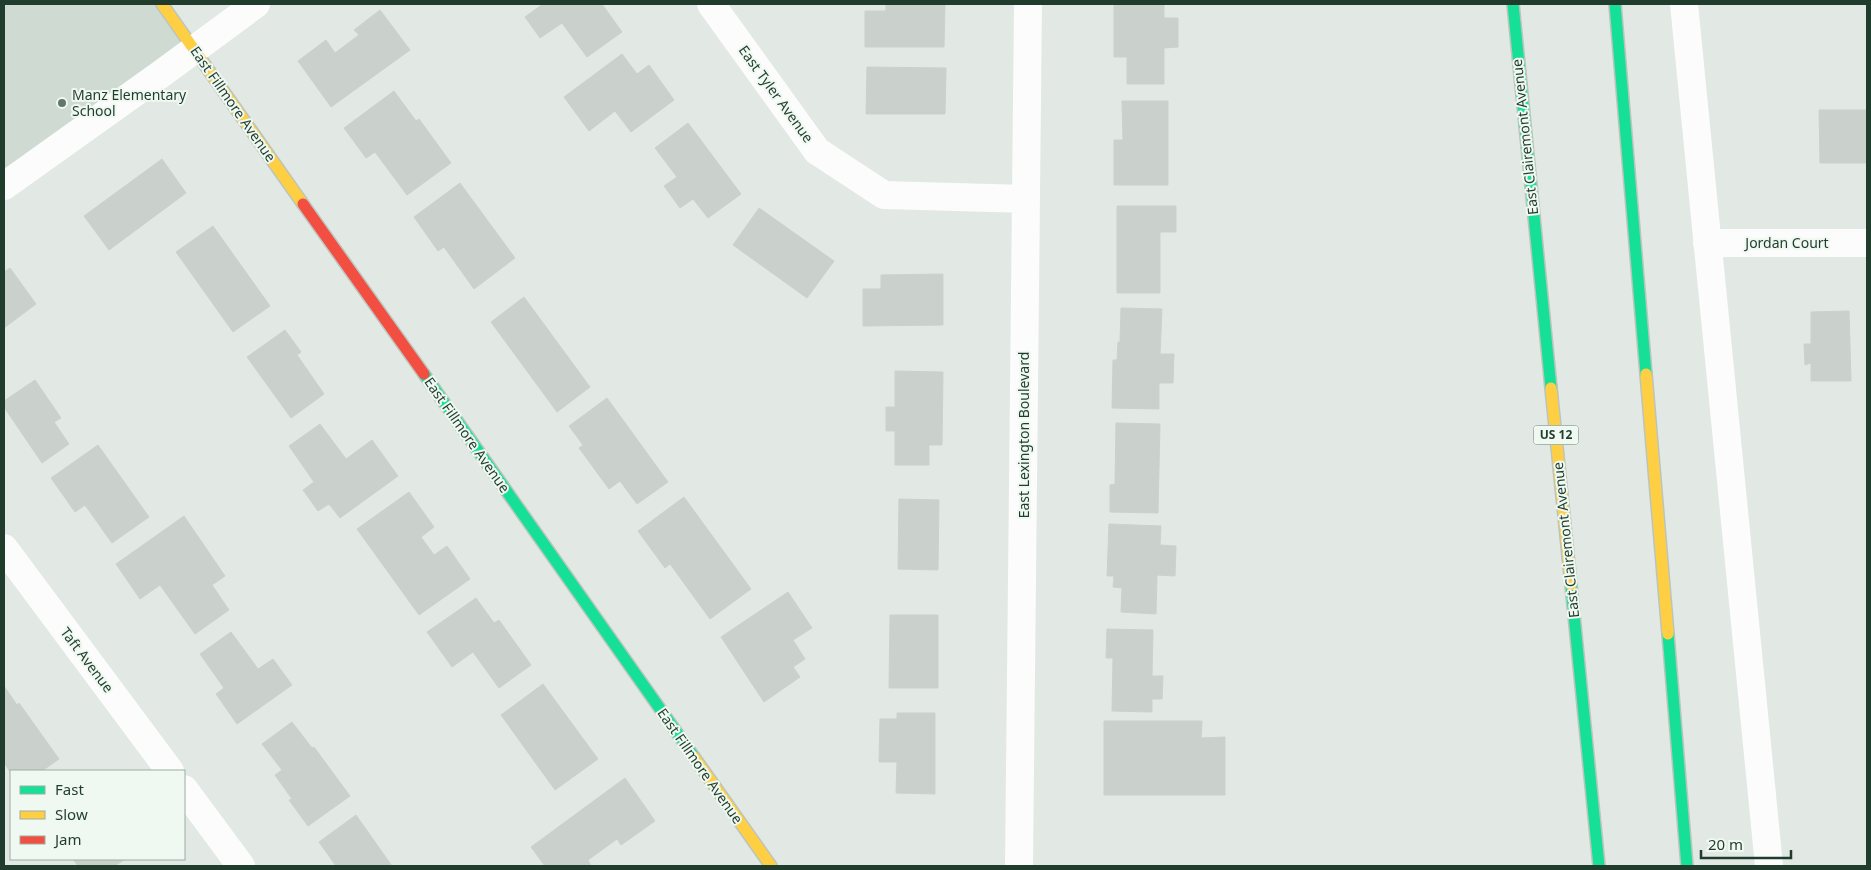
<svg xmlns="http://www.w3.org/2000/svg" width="1871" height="870" font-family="'Noto Sans',sans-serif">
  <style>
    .built { fill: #cfdad2 }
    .building { fill: #cad1cc; stroke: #cbd1cc }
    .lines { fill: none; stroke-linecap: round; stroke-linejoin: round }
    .fast-casing { stroke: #bbc5be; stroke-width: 14 }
    .slow-casing { stroke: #bbc5be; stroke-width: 14 }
    .jam-casing { stroke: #bbc5be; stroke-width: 14 }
    .street { stroke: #fbfcfb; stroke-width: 28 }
    .fast { stroke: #16e098; stroke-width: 11 }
    .slow { stroke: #ffcf43; stroke-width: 11 }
    .jam { stroke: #f24e42; stroke-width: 11 }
    .poi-dot { fill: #63786c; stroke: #eff8f1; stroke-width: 2 }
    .labels { text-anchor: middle; stroke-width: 4; stroke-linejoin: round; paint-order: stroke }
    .shield { fill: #eff8f1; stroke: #5d7467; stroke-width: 1 }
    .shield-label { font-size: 12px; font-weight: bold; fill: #1f3c2c }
    .street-label { font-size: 14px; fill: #1f3c2c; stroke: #eff8f1 }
    .poi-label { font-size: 14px; fill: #1f3c2c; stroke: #eff8f1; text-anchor: start }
  </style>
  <rect width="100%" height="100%" fill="#e2e8e3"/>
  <!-- built -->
  <path class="built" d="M4,4H162L195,49L4,186Z"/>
  <!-- building -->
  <path class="building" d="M543,4H602L622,32L587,57L562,23L540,38L525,17Z
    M886,4H945L944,47H865V11H886Z
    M1114,4H1164V18H1178V47L1164,48V84H1127V57H1114Z
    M380,10L410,50L331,107L298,61L326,40L335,53L359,35L354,30Z
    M622,54L637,74L649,65L674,100L631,132L615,111L589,131L564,97Z
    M867,67L946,68L945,114H866Z
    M394,91L416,121L419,119L451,163L407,195L375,152L366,158L344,128Z
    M1122,101H1168V185H1114V140H1123Z
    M1819,110H1867V163H1820Z
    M688,123L741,194L708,218L693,199L680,208L664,186L677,177L655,148Z
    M162,159L186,193L109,250L84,216Z
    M460,183L515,258L474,289L444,247L438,251L414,217Z
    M1117,206H1176V232H1160V293H1117Z
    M759,208L834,261L807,298L733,245Z
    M213,226L270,306L233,332L176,252Z
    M10,268L36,304L4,328V272Z
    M943,274V325L863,326V289H881V275Z
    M524,297L590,387L557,412L491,322Z
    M1121,308L1162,309L1160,354H1174L1173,383H1159V409L1112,408L1113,360H1117L1118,342H1120Z
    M1849,311L1851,381H1811V363L1805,365L1804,344H1811V312Z
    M285,330L301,352L297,355L324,394L291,418L247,357Z
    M895,371L943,372L942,445H929V465H895V431H886V407H895Z
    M35,380L61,418L54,422L69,444L42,463L4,407V401Z
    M607,398L668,482L637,504L620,481L609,489L579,448L583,445L569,426Z
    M1116,423L1160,424L1158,513L1110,512V485L1115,484Z
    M320,424L346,459L372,440L398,476L340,518L329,504L318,511L303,490L314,482L289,446Z
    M98,445L149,517L112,543L85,505L75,512L51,478Z
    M409,492L434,527L421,537L434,555L447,546L470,579L419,615L357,529Z
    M684,497L751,589L710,619L670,564L665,568L638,531Z
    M899,499L939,500L938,570L898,569Z
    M184,516L225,576L212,585L229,610L195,634L160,585L140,599L116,564Z
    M1109,524L1161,526L1160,545L1176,546L1175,576L1157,575L1156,614L1121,612L1122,588L1113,587L1114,576H1107Z
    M788,592L812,628L793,640L805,659L793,667L800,677L764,702L721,637Z
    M476,598L494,623L499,620L531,665L499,688L473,652L452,667L427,632Z
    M890,615H938V688H889Z
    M1107,629L1153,630L1152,676H1163L1162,699H1152V712L1112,711L1113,658H1106Z
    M231,632L258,669L273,659L292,685L237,724L216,694L224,688L200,654Z
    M543,684L598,759L555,790L501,715Z
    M4,686L17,705L19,703L59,759L42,771H11V773L4,763Z
    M897,713H935V794L896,793L897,762H879L880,719H897Z
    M1104,721H1202L1201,738L1225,737V795H1104Z
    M292,722L312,748L314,747L350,796L308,826L289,800L292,799L275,775L282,770L262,744Z
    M625,778L655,821L621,845L617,839L588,860L591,866H545L531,847Z
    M356,815L392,866H336L319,842Z
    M73,859H125L115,866H78Z"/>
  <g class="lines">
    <defs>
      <path id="fast" d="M1513,4L1551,388
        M1615,4L1646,374
        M424,374L694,757
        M1571,585L1599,866
        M1668,634L1687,866"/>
      <path id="slow" d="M162,4L303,204
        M1646,374L1668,634
        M1551,388L1571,585
        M694,757L771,866"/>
      <path id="jam" d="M303,204L424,374"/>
    </defs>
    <!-- fast casing -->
    <use href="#fast" class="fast-casing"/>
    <!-- slow casing -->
    <use href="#slow" class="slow-casing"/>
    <!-- jam casing -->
    <use href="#jam" class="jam-casing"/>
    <!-- street -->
    <path class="street" d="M711,4L817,151L884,195L1025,199
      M1684,4L1769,866
      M4,186L161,74L256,4
      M1707,243H1867
      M4,548L170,771
      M184,789L241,866
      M1019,866L1028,4"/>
    <!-- fast -->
    <use href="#fast" class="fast"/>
    <!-- slow -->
    <use href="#slow" class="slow"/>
    <!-- jam -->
    <use href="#jam" class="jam"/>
  </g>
  <!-- markers -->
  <circle class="poi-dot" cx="62" cy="103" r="5"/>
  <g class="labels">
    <!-- shield labels -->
    <rect class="shield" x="1533.5" y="425.5" width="45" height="19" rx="4"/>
    <g class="shield-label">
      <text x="1556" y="439">US 12</text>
    </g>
    <!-- street labels -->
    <g class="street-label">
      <text transform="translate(776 94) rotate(54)" y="5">East Tyler Avenue</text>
      <text transform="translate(233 104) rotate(55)" y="5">East Fillmore Avenue</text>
      <text transform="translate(1525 137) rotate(-96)" y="5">East Clairemont Avenue</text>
      <text x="1787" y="248">Jordan Court</text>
      <text transform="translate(467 435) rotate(55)" y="5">East Fillmore Avenue</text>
      <text transform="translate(1024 435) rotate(-90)" y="5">East Lexington Boulevard</text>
      <text transform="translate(1566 540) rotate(-96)" y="5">East Clairemont Avenue</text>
      <text transform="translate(87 660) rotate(53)" y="5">Taft Avenue</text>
      <text transform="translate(700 766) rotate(55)" y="5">East Fillmore Avenue</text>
    </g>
    <!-- poi labels -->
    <g class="poi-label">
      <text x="72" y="100">Manz Elementary<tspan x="72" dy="16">School</tspan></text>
    </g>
  </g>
  <!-- border -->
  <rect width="1871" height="870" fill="none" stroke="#1f3c2c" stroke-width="10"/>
  <!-- legend -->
  <rect x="10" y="770" width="175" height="90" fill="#eff8f1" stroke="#9cada2"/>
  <rect x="20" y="786" width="25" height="8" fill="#16e098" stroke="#9cada2"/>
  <text x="55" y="795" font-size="15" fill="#1f3c2c">Fast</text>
  <rect x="20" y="811" width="25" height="8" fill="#ffcf43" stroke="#9cada2"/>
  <text x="55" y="820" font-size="15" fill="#1f3c2c">Slow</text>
  <rect x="20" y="836" width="25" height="8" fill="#f24e42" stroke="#9cada2"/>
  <text x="55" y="845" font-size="15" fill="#1f3c2c">Jam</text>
  <!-- scale -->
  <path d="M1701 850v8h90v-8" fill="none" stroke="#1f3c2c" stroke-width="2.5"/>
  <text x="1708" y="850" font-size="15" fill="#1f3c2c" stroke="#eff8f1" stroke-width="4" paint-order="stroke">20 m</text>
</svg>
